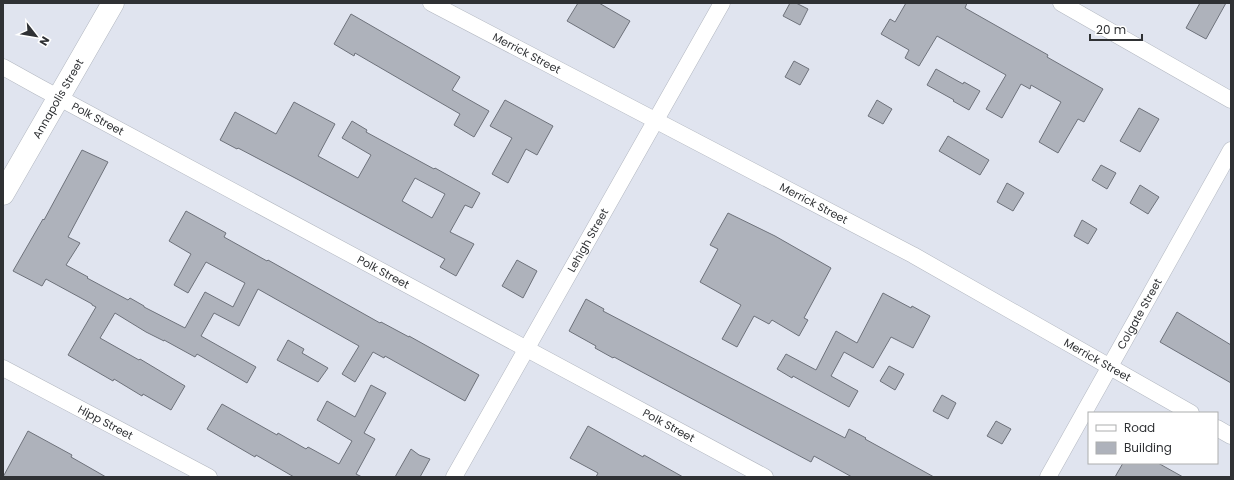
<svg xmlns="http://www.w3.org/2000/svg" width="1234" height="480" font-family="Poppins,sans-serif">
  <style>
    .building { fill: #aeb2bb; stroke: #6e727b; fill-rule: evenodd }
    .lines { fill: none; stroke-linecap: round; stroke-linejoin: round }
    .street-casing { stroke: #b2b7c0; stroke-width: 17 }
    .secondary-casing { stroke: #b2b7c0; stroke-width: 23 }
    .street { stroke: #fff; stroke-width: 16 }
    .secondary { stroke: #fff; stroke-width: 22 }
    .labels { text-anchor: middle; stroke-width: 3.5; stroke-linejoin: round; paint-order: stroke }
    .street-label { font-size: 11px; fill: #2f3134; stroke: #fff }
  </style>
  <rect width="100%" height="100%" fill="#e0e4ef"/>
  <!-- building -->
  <path class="building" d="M578,3H599L630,21L614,48L567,21Z
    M790,3H796L808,9L800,25L783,16Z
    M906,3H967L965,8L1048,55L1047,57L1103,89L1084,122L1078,119L1058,153L1039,142L1061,102L1031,85L1030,89L1021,84L1002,118L986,109L1006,75L937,36L919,66L905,58L909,50L881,34L890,19L895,22Z
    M1200,3H1226L1206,39L1186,28Z
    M351,14L460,77L452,90L489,111L474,137L454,125L460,114L355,53L354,56L334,44Z
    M794,61L809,69L800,85L785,77Z
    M936,69L963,84L964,82L980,91L969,110L953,101L954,100L927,85Z
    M505,100L553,126L537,155L526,149L508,183L492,174L512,138L490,126Z
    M877,100L892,109L883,124L868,116Z
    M294,102L335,124L318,156L358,178L371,155L342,138L352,121L367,130L366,132L434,169L435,168L480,193L472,208L465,205L450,232L474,244L456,276L440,267L445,259L297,179L238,148L237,149L220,140L235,112L276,134ZM415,178L445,194L432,218L402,201Z
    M1139,108L1159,119L1140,152L1120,141Z
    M948,136L989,160L980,175L939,151Z
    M82,150L108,162L68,237L80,243L66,265L88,277L87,278L128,300L130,298L144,306V307L185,328L205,292L233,307L245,283L206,262L188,293L174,285L191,254L169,241L186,211L226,233L224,237L267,261L268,260L380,323L381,322L409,337V336L479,375L465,401L385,356L384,358L373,352L355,382L342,374L359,346L258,289L239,326L214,313L201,336L256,367L247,383L197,354L195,357L164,340V341L146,332L115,313L100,338L139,360L140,359L185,386L171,410L143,394L142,396L114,379L113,381L68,355L96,307L92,305V304L46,279L42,286L13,271L43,219L44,220Z
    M1101,165L1116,173L1107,189L1092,180Z
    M1007,183L1024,193L1013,211L997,202Z
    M1140,185L1159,197L1148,214L1130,203Z
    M728,213L775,236L831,268L804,318L808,320L799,336L772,320L769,324L754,316L737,347L722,339L741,305L700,282L718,249L710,245Z
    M1082,220L1097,229L1088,244L1074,236Z
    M517,260L537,271L523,298L502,286Z
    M883,293L911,308L912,306L930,316L913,348L891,337L873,368L844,352L831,376L858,391L849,407L793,376L792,378L777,369L786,354L816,370L836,331L857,343Z
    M586,299L604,309L603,311L845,438L849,429L866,438L865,439L934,477H852L814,456L811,462L698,402L614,357L613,358L595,348L596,346L569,331Z
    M1177,312L1231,345V383L1160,342Z
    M288,340L304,349L302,353L328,368L318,382L277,360Z
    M889,366L904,374L895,390L880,381Z
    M371,385L386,393L364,433L375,439L356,474L362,477H294L256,455L255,457L207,429L222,404L277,435L278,433L306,449L308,447L339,464L352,441L317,420L327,401L355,417Z
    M942,395L956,403L948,419L933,411Z
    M996,421L1011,429L1002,444L987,436Z
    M588,426L643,457L644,455L683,477H596L598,473L570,458Z
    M28,431L72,455L71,457L106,477H3Z
    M411,449L419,455L430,459L420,477H395Z
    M1123,463H1158L1183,477H1115Z"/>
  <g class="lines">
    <defs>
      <g id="street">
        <path id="s1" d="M431,3L913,255L1191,413"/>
        <path d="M1061,3L1231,100"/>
        <path id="s2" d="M3,67L39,87L765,477"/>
        <path id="s3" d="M3,368L209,477"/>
        <path d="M1217,428L1231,436"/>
        <path id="s4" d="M454,477L722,3"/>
        <path id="s5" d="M1048,477L1231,150"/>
      </g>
      <g id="secondary">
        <path id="s6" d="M3,194L113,3"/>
      </g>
    </defs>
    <!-- street casing -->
    <use href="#street" class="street-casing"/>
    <!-- secondary casing -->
    <use href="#secondary" class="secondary-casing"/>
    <!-- street -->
    <use href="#street" class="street"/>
    <!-- secondary -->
    <use href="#secondary" class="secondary"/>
  </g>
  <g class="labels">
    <!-- street labels -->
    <g class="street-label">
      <text dy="4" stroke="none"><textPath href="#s1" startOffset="108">Merrick Street</textPath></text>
      <text dy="4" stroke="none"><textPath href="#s6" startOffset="110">Annapolis Street</textPath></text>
      <text dy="4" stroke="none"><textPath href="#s2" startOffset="108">Polk Street</textPath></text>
      <text dy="4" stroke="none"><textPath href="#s1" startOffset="432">Merrick Street</textPath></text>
      <text dy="4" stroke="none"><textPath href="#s4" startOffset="272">Lehigh Street</textPath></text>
      <text dy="4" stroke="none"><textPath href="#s2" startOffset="432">Polk Street</textPath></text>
      <text dy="4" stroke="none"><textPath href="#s5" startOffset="187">Colgate Street</textPath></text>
      <text dy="4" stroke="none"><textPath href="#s1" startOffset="756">Merrick Street</textPath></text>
      <text dy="4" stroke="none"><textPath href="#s3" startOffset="116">Hipp Street</textPath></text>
      <text dy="4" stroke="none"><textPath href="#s2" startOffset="756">Polk Street</textPath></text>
    </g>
  </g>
  <!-- border -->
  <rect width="1234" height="480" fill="none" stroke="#2f3134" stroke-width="8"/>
  <!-- legend -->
  <rect x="1088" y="412" width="130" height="52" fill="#ffffff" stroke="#acadae"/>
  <rect x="1096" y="425" width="20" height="6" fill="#ffffff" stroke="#acadae"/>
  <text x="1124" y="432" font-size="12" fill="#2f3134">Road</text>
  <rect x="1096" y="442" width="20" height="12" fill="#aeb2bb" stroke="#acadae"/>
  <text x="1124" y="452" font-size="12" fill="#2f3134">Building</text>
  <!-- north arrow -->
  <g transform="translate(36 36) rotate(121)" stroke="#ffffff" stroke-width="3" paint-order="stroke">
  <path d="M0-3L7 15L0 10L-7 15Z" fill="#2f3134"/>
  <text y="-6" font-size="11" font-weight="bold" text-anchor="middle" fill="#2f3134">N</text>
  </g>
  <!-- scale -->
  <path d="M1090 34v6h52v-6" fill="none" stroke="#2f3134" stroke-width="2"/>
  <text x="1096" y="34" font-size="12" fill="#2f3134" stroke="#ffffff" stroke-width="3" paint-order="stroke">20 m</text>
</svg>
